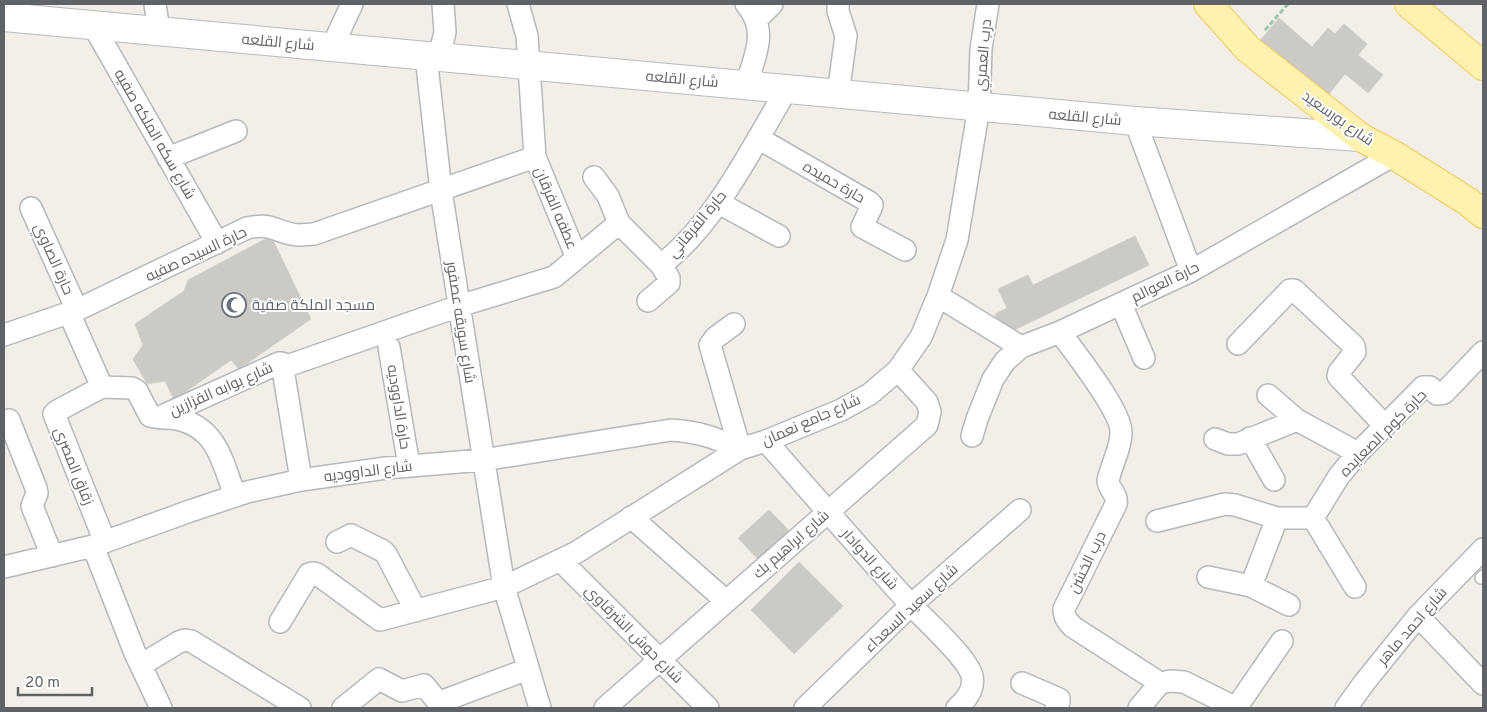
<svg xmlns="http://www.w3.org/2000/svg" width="1487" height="712" font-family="Overpass,Cairo,sans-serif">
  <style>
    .building { fill: #cccac5; stroke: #d6d1c6 }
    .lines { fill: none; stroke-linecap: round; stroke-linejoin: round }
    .lane-casing { stroke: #b5b8bc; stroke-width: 14 }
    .street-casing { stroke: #b5b8bc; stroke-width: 24 }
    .secondary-casing { stroke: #b6babf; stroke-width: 30 }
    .primary-casing { stroke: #f2c960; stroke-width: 30 }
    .path { stroke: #9cc7a9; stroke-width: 3; stroke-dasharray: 5 2.5; stroke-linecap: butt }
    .lane { stroke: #fff; stroke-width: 11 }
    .street { stroke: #fff; stroke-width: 21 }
    .secondary { stroke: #fff; stroke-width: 28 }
    .primary { stroke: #fff2af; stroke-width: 28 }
    .labels { text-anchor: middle; stroke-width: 4; stroke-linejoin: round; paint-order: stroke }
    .street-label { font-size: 15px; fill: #5f6368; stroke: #fff }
    .worship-label { font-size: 15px; fill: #5b616d; stroke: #fff; text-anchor: start }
  </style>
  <rect width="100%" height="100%" fill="#f1efe8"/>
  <!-- building -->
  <path class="building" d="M1279,18L1312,47L1328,28L1335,34L1344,24L1367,44L1358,55L1383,75L1368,93L1345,74L1326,98L1259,42Z
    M271,236L311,319L239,369L231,360L174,400L165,381L147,384L133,359L143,345L135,324L184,291L188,280Z
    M1135,236L1149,265L1004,335L995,314L1007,308L998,289L1028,275L1033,285Z
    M769,510L797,539L766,568L738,538Z
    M799,562L843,606L794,654L751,610Z"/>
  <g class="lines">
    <defs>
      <path id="lane" d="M1481,578L1483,576"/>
      <path id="street" d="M155,4L159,31
        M518,4L527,36L535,157L577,258
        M756,20L772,4
        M93,25L217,243
        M332,47L352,4
        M426,56L441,191L504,587L540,708
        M439,57L445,32L443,4
        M746,85C755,56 769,30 746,4
        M838,94L846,36L838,11V4
        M1135,121L1191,271
        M758,138L869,202L872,205L871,208L862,227L905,250
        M168,158L236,131
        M594,177L608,196L619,223L661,265
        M719,203L779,236
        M31,208L77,310
        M938,296L1021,347
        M648,301L669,283V278L661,265C716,223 752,147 787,89
        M1121,304L1144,358
        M69,313L102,387L132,388L137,391L150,416C158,419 168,417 177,419C217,427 223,463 235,496
        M734,324L715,338L710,345L740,449
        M1060,332C1074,352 1122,411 1121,433C1121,449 1111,465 1108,481C1109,490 1118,494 1116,504L1064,609C1064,617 1067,621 1073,627L1160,683L1171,681L1184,682L1236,708
        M4,335L77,310L247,228C273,222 276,233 298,235C303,235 309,234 314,234L535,157
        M1238,344L1290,290H1294L1354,346L1355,352L1339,372L1338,376L1385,426
        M389,347L409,466
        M284,367L459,306L554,277L619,223
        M102,387L57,411L54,414L105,542
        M1268,395L1297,420L1358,453
        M160,417L279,363H282L301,480
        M9,420L36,488L37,493L32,506L52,556
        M972,436L977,419L993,379L1005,361L1021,347L1060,332L1191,271L1394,155
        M1250,438L1274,480
        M1215,439L1228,444H1238L1297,420
        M766,441C814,496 861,550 910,604C924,619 968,658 972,676C975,689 966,700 957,708
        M631,517L726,601
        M1313,518L1339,476L1358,453L1423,387H1430L1437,394L1444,393L1483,352
        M1157,521L1225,504L1235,505L1277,518H1313L1355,587
        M337,542L351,535L383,551L386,554L416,611
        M93,546L135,653L161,708
        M560,560L708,708
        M4,567L93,546L190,511L247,492L301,480L386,468L483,460L671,430C699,432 714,437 740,449
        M1208,577L1251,586L1289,605
        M1251,586L1277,518
        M1418,616L1483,684
        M280,622L309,574L313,573L317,574L380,620L504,587L577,552L740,449L766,441L841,410L870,394L898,370L921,337L938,296L957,240L979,107L981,49L988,4
        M141,665L179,642L185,640L191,641L300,708
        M1022,683L1059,699V702L1056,708
        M343,708L379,679L402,691L424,685L438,702H440L528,669
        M605,708L927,425L930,412L927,402L898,370
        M805,708L911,605L1020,510
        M1139,708L1160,683
        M1236,708L1282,641
        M1346,708L1364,683L1418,616L1483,549"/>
      <path id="secondary" d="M4,17L1135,121L1360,137"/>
      <path id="primary" d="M1208,4L1248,49L1360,137L1394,155L1467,201L1483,214
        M1409,4L1483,66"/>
    </defs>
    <!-- lane casing -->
    <use href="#lane" class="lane-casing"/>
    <!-- street casing -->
    <use href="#street" class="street-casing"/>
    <!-- secondary casing -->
    <use href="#secondary" class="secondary-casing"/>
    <!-- primary casing -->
    <use href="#primary" class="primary-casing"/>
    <!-- path -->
    <path class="path" d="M1265,30L1288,4"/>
    <!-- lane -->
    <use href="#lane" class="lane"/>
    <!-- street -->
    <use href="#street" class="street"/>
    <!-- secondary -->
    <use href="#secondary" class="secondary"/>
    <!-- primary -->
    <use href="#primary" class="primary"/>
  </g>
  <!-- icons -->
  <defs>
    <symbol id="mosque-ring" viewBox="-11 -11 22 22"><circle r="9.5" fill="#fff" stroke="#6b7280" stroke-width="1.5"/><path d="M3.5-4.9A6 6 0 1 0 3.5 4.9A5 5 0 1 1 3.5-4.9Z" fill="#6b7280"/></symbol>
  </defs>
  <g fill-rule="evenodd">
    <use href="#mosque-ring" x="220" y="291" width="28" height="28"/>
  </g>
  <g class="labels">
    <!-- street labels -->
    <g class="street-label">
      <text transform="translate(278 42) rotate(5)" y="5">شارع القلعه</text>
      <text transform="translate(983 55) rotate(-85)" y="5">درب العمري</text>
      <text transform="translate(682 79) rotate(5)" y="5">شارع القلعه</text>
      <text transform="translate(1085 117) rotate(5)" y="5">شارع القلعه</text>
      <text transform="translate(1338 118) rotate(35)" y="5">شارع بورسعيد</text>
      <text transform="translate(155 134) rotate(60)" y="5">شارع سكه الملكه صفيه</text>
      <text transform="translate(834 182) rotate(30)" y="5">حارة حميده</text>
      <text transform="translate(556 208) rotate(67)" y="5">عطفه الفرقان</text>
      <text transform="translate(697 224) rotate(-50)" y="5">حارة الفرقاني</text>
      <text transform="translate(196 254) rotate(-25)" y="5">حارة السيده صفيه</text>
      <text transform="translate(54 259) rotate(66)" y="5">حارة الصاوي</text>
      <text transform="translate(1165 282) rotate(-26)" y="5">حارة العوالم</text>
      <text transform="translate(461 322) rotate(81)" y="5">شارع سويقه عصفور</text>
      <text transform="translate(221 389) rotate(-24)" y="5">شارع بوابه القزازين</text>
      <text transform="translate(399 407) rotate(81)" y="5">حارة الداووديه</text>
      <text transform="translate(811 420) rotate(-24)" y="5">شارع جامع نعمان</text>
      <text transform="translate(1383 433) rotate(-45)" y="5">حارة كوم الصعايده</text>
      <text transform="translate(74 466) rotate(68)" y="5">زقاق المصري</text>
      <text transform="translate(368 471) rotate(-7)" y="5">شارع الداووديه</text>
      <text transform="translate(791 544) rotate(-41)" y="5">شارع ابراهيم بك</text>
      <text transform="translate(870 559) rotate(48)" y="5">شارع الدوادار</text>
      <text transform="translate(1087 562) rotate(-64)" y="5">درب الخشن</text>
      <text transform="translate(911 608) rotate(-43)" y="5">شارع سعيد السعداء</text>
      <text transform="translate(1412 626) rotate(-49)" y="5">شارع احمد ماهر</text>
      <text transform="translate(634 634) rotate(45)" y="5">شارع حوش الشرقاوي</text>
    </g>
    <!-- worship labels -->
    <g class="worship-label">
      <text x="252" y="310">مسجد الملكة صفية</text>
    </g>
  </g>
  <!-- border -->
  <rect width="1487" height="712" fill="none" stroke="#5f6368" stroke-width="10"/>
  <!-- scale -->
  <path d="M18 687v8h74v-8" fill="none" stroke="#5f6368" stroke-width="2.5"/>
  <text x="25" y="687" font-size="15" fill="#5f6368" stroke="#ffffff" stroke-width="4" paint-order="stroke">20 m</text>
</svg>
